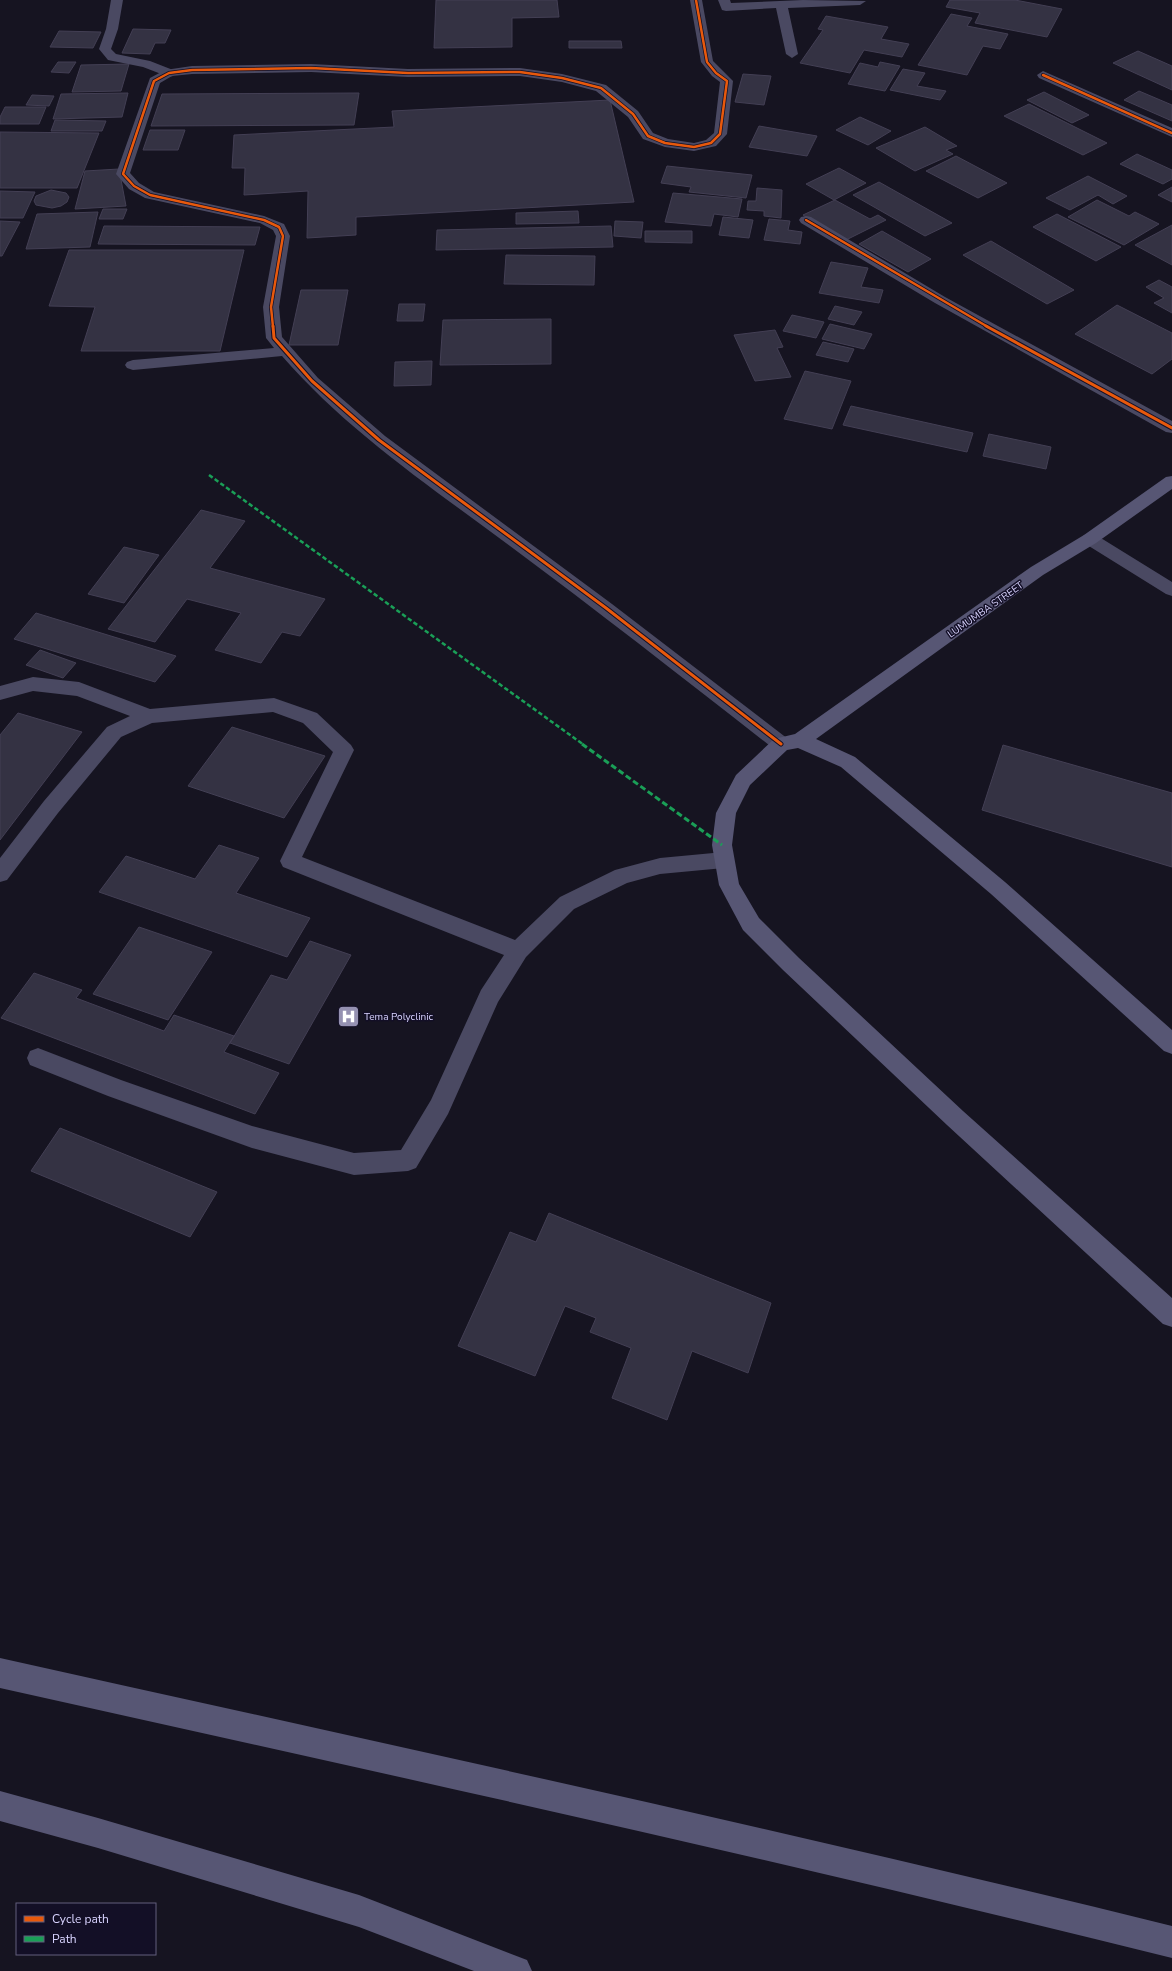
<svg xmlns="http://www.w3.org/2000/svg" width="1172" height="1971" font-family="'Nunito Sans',sans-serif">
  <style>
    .building { fill: #343243; stroke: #433f54 }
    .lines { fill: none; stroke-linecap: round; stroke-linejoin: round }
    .lane { fill: #4a4962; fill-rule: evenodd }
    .street { fill: #4a4962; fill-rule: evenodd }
    .secondary { fill: #575674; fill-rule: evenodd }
    .quiet-far1 { stroke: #1a9f57; stroke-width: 2.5; stroke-dasharray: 4.5 2.5; stroke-linecap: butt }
    .quiet { stroke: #1a9f57; stroke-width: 3; stroke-dasharray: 6 3; stroke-linecap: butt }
    .cycleway-far1-casing { stroke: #130f26; stroke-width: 4 }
    .cycleway-casing { stroke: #130f26; stroke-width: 5 }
    .cycleway-far1 { stroke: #e8590c; stroke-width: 2.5 }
    .cycleway { stroke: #e8590c; stroke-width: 3 }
    .labels { text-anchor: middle; stroke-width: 3; stroke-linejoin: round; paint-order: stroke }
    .street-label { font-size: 10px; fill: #d9d4ff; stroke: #130f26 }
    .poi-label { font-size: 10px; fill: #d9d4ff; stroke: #130f26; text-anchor: start }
  </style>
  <rect width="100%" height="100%" fill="#161421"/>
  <!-- building -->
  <path class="building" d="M436,0H557L559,17L512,18V47L434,48Z
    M950,0H1015L1062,9L1047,37L975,23L980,13L946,7Z
    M951,14L972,18L967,26L1008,34L1000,49L983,46L967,75L918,65Z
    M826,16L888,27L881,39L909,44L902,57L864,50L850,73L800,63L823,30L818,29Z
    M133,29L171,30L165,43H155L150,54L122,53Z
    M59,31L101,32L93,48L50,47Z
    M569,41H621L622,48H569Z
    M1138,51L1172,66V90L1113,63Z
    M58,62H76L69,73L51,72Z
    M880,62L900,66L885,91L848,84L860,63L878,67Z
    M129,64L121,91L72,92L81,65Z
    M903,69L925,73L917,86L946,91L940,100L890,90Z
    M743,74L771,76L764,105L735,102Z
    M1139,91L1172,105V121L1124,100Z
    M1044,92L1089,115L1072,123L1027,100Z
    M128,93L122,117L53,119L61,94Z
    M359,93L354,125L151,126L162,94Z
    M32,95L54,96L49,106L26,105Z
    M610,100L634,202L356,217V235L307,238L308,191L244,195L245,168H232L234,135L394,127L392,111Z
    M1029,104L1107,143L1083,155L1004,116Z
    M5,107H46L39,124H0V117Z
    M860,117L891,131L868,145L836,130Z
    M55,120L106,121L102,131H51Z
    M759,126L817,136L807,156L749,147Z
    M925,127L957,146L946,150L953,154L915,171L876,148Z
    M150,130H185L178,150H143Z
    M0,132L99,133L77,188H0Z
    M1137,154L1172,170V179L1163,184L1120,164Z
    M956,156L1007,183L978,198L926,171Z
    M667,166L752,175L746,198L689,192L691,187L661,183Z
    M839,168L866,183L834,200L806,184Z
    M119,169L126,206L75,209L85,171Z
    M1088,176L1127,196L1113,204L1098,195L1070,210L1046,198Z
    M879,182L952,223L925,236L853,195Z
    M1172,187V202L1158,195Z
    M757,188L782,190L781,218L764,216V211L747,210L748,201H756Z
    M51,190L66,193L69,197L67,202L61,206L52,208L36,205L34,201L36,196Z
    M0,191L35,192L23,218H0Z
    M673,193L742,199L738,217L714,214L711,226L665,222Z
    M835,200L870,219L878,215L886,220L846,240L803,215Z
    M1097,200L1129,216L1135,212L1159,224L1124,245L1068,217Z
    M103,209H127L123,219H99Z
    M578,211L579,223L516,224V213Z
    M98,212L90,247L26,249L37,214Z
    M1057,214L1121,247L1096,261L1033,227Z
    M723,217L753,220L749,238L719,235Z
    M769,219L790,221L788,230L802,232L800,244L764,240Z
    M0,221L20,222L2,256H0Z
    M615,221L643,222L641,238L614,236Z
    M1172,225V265L1135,245Z
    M104,226L260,227L255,245L98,244Z
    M611,226L613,247L436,250L437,230Z
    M645,231H692V243L645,242Z
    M882,231L931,259L908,272L859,244Z
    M991,241L1074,290L1047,304L963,255Z
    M69,250H244L220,351H81L95,307L49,306Z
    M506,255L595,256L594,285L504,284Z
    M831,262L868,268L861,287L883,290L879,303L819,293Z
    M1159,280L1172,287V313L1154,303L1164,298L1146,287Z
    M301,290H348L338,345H289Z
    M399,304H425L423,321H397Z
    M1117,305L1172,333V359L1152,374L1075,334Z
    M835,306L862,312L854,325L828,319Z
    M792,315L824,322L816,338L783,331Z
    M551,319V364L440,365L443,320Z
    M830,324L872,334L864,349L822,339Z
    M775,330L783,347L777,348L791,377L755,381L734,335Z
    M823,342L854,349L848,362L816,355Z
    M432,361L431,385L394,386L395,362Z
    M805,371L851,381L832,429L784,419Z
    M851,406L973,433L967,452L843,425Z
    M989,434L1051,447L1046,469L983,456Z
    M201,510L245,521L210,568L325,599L300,636L282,632L261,663L215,650L241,613L187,599L155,642L108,629Z
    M124,547L159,555L124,603L88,594Z
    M36,613L176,656L155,682L14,639Z
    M40,650L76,663L63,678L26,665Z
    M18,713L82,732L0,840V735Z
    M232,727L325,756L284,818L188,786Z
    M1003,745L1172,793V867L982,810Z
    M219,845L259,858L236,893L310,918L287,957L99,892L126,856L195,879Z
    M139,927L212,952L168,1020L93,994Z
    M310,941L351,955L289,1064L230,1043L271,975L287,980Z
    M34,973L82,990L76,998L164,1031L174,1015L234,1036L224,1052L279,1073L255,1114L1,1018Z
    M60,1128L217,1192L190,1237L31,1171Z
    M549,1213L771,1303L748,1373L692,1351L667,1420L612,1398L631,1348L590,1332L596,1318L565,1306L535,1376L458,1346L510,1232L536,1242Z"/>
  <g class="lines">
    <!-- lane -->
    <path class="lane" d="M111,0H123L118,29L111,49L116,54L150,61L173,70L175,73L173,76L169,77L143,67L108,60L99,49L106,29Z
      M718,0H730L731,3L803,0L866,1L860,5L788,8L798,54L792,58L786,54L776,8L726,11L722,10Z
      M33,677L79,682L150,709L274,698L317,713L351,745L354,750L302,857L515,940L560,897L615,870L660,858L724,852L731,854L734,860L731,866L724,868L660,874L627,883L574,909L526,957L498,1002L448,1114L416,1168L408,1171L354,1175L252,1148L108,1096L30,1065L27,1058L30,1051L38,1048L121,1080L252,1126L354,1153L401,1150L431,1100L481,990L504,955L283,867L280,861L333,752L303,723L273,712L152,723L121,737L58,813L7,880L0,882V858L44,801L107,727L130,716L77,696L33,691L0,700V686Z"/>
    <!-- street -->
    <path class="street" d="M690,0H702L713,61L733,81L727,134L716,146L694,151L665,147L643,139L628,117L596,91L562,82L520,76L408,77L311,72L192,74L172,76L160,83L130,173L139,183L154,192L264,216L284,224L290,236L279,307L282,337L318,378L385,436L612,604L788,739L791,744L788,749L781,751L774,749C687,681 599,612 510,546C431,487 347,431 282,356L133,370L127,368L125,365L127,362L133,360L274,348L266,338L263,307L276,236L273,230L260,223L145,198L129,189L116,174L150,78L165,70L192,66L311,64L408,69L520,68L562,74L606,85L638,111L653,133L668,139L694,143L706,140L714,133L720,82L712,76L701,62Z
      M1043,71L1172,128V137L1039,78L1037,75Z
      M806,216L811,217L945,297L1172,421V433L1166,432L935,303L801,223L799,220L801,217Z
      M1090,533L1096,535L1172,582V596L1166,594L1084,543L1081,539L1084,535Z"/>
    <!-- secondary -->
    <path class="secondary" d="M1172,476V489L1096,543L1043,575L816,739L855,757L1005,882L1172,1030V1054L1164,1051L991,894L841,767L798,748L787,750L750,785L736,813L732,845L739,884L759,918L799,958L963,1111L1172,1298V1327L1163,1324L947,1125L783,970L743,930L719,885L712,845L716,813L736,775L774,739L795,734L1031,567L1084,535L1166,477Z
      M0,1658C391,1745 783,1830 1172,1926V1958C783,1861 391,1775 0,1688Z
      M0,1791L98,1818L359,1895L527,1960L532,1971H474L359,1927L98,1848L0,1821Z"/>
    <!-- quiet-far1 -->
    <path class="quiet-far1" d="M209,475L584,745"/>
    <!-- quiet -->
    <path class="quiet" d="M582,744L722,845"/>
    <defs>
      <path id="cycleway-far1" d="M1043,75L1172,133
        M806,220L988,327
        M273,327L271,307L283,236L279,227L264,220L150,195L134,186L123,174L154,81L169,73L192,70L311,68L408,73L520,72L562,78L601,88L633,114L648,136L665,143L694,147L711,143L720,134L727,81L716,73L707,62L696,0"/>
      <path id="cycleway" d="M273,326L274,338L312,381L379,440L606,608L781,744
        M986,326L1172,428"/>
    </defs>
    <!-- cycleway-far1 casing -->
    <use href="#cycleway-far1" class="cycleway-far1-casing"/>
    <!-- cycleway casing -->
    <use href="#cycleway" class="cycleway-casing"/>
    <!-- cycleway-far1 -->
    <use href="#cycleway-far1" class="cycleway-far1"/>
    <!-- cycleway -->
    <use href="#cycleway" class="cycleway"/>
  </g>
  <!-- icons -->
  <defs>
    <symbol id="hospital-square" viewBox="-11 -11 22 22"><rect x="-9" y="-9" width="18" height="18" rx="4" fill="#9591b1" stroke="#130f26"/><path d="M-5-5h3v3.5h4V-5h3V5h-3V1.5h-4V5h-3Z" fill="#fff"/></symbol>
  </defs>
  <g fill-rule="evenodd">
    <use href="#hospital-square" x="336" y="1004" width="25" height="25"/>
  </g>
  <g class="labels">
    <!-- street labels -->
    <g class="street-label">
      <text transform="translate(985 609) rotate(-35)" y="4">LUMUMBA STREET</text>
    </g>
    <!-- poi labels -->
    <g class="poi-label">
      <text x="364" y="1020">Tema Polyclinic</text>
    </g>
  </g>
  <!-- legend -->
  <rect x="16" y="1903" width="140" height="52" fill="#130f26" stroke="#625e7d"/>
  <rect x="24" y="1916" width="20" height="6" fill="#e8590c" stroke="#625e7d"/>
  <text x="52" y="1923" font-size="12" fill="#d9d4ff">Cycle path</text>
  <rect x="24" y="1936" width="20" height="6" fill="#1a9f57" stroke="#625e7d"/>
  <text x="52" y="1943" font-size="12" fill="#d9d4ff">Path</text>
</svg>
